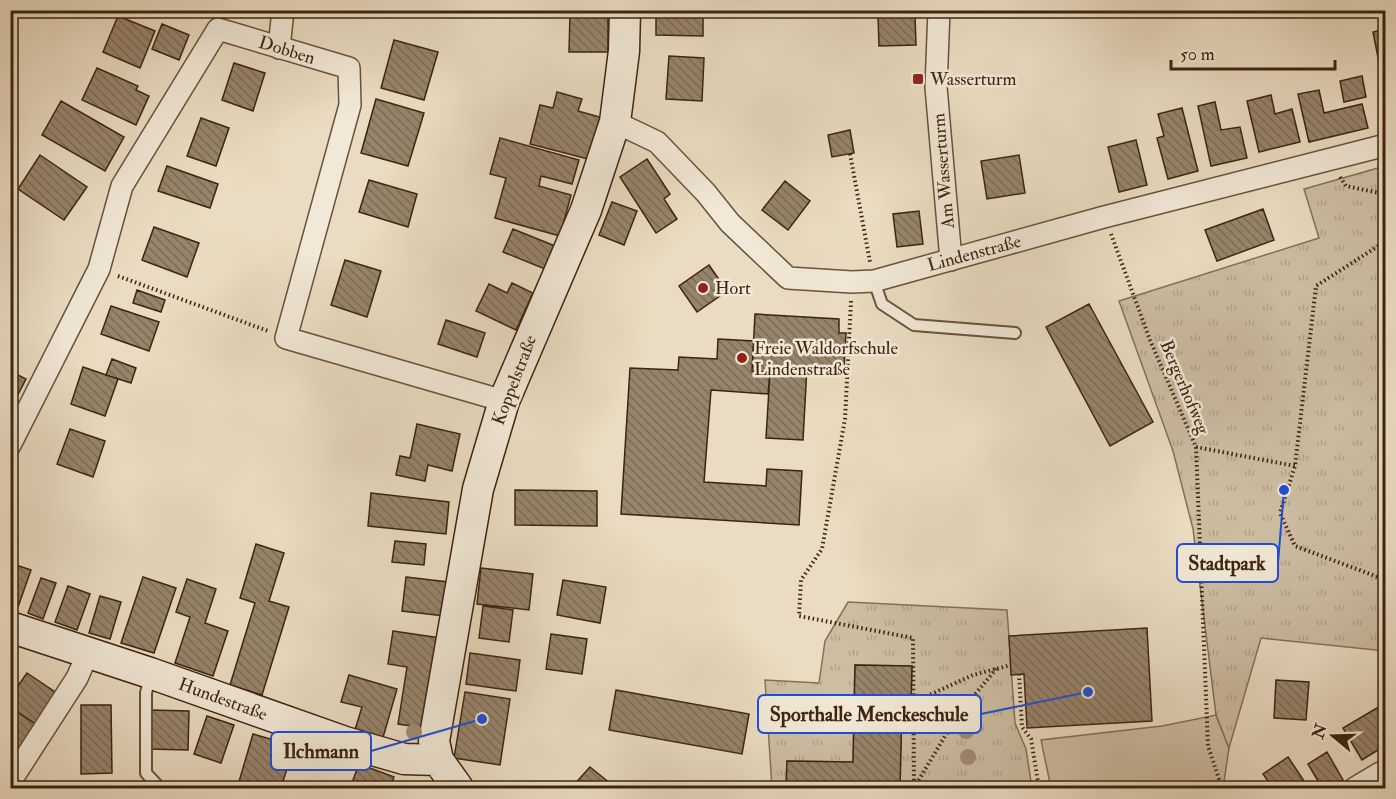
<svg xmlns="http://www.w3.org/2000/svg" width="1396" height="799" font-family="'IM FELL Double Pica',serif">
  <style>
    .grass { fill: #cdbda3; stroke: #857058; stroke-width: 1.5 }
    .park { fill: url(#park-tufts); stroke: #857058; stroke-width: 1.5 }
    .building { fill: url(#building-back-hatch); stroke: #3d240e; stroke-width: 1.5 }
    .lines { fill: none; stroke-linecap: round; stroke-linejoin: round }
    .lane-casing { stroke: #68523b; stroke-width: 14 }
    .street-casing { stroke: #68523b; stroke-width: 24 }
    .secondary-casing { stroke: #3d240e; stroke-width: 33 }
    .path { stroke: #3d240e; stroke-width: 4; stroke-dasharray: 1.5 3; stroke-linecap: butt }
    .lane { stroke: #f1e8d7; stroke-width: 10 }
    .street { stroke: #f1e8d7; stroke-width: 21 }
    .secondary { stroke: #f1e8d7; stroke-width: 30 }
    .tree { fill: #9f8c73 }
    .poi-dot { fill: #8f2418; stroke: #f1e8d7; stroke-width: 2 }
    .labels { text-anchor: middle; stroke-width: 5; stroke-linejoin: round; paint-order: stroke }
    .street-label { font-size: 18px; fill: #3d240e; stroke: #f1e8d7 }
    .poi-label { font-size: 18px; fill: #3d240e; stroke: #f1e8d7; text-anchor: start }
    .leader { fill: none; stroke: #1d4ed8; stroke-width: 2 }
    .callout-dot { fill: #1d4ed8; stroke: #f1e8d7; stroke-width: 2 }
    .callout { fill: #f1e8d7; stroke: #1d4ed8; stroke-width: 2 }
    .callout-label { font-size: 20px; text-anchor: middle; font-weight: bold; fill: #3d240e }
  </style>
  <defs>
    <pattern id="park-tufts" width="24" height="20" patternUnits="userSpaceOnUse" patternTransform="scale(1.5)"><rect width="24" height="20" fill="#cdbda3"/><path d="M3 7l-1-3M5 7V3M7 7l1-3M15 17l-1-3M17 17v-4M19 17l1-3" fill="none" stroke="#b1a28b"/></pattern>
    <pattern id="building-back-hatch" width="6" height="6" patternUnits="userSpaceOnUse" patternTransform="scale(1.5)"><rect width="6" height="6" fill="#97846c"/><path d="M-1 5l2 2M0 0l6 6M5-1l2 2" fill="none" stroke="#7c6c57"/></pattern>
  </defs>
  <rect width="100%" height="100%" fill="#eadcc2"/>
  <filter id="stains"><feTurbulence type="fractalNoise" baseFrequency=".00333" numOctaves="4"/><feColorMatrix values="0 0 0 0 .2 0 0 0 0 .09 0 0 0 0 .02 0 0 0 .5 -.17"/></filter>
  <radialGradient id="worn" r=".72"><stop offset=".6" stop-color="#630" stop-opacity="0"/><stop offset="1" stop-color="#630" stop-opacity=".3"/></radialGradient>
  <!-- grass -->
  <path class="grass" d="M1216,715L1229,748L1223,788H1051L1041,740L1162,726Z"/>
  <!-- park -->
  <path class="park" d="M1385,166V651L1261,638L1229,748L1216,715L1193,529L1173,451L1119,301L1319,238L1304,189Z
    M848,602L1007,610L1015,723L1026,749L1032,788H900L902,704H911L912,666L855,665L853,762L787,761L786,788H772L765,680L819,683L825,641Z"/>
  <!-- building -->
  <path class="building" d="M656,10H703V36L656,35Z
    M570,14H608V52H569Z
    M915,15L916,45L879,46L878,16Z
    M118,16L155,31L140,68L103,52Z
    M162,24L189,35L179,60L152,49Z
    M1386,29V98L1373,32Z
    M394,40L438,52L424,100L381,88Z
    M669,56L704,58L702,101L666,99Z
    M234,63L265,73L253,111L222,100Z
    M97,68L138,86L136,90L149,96L136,125L82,100Z
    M1362,76L1366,97L1344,102L1340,81Z
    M1319,90L1324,113L1362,104L1368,128L1309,142L1298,94Z
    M557,92L582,99L578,111L603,118L592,160L530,144L540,105L553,108Z
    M1271,95L1275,114L1292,109L1300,142L1259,152L1247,101Z
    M376,99L424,113L408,166L361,153Z
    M61,101L124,137L105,171L42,135Z
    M1215,102L1221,130L1240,127L1247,158L1211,166L1198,106Z
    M1182,108L1198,171L1168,179L1157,138L1164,136L1158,114Z
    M201,118L229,128L216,166L187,156Z
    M850,130L854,153L832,157L828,135Z
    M500,138L579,160L572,184L541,176L539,186L571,195L560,236L495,218L506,178L490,174Z
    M1136,140L1147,185L1119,192L1108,147Z
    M40,155L87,187L64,220L18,189Z
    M1019,155L1025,193L987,199L981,161Z
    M647,159L670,194L664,199L677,219L656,233L620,177Z
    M167,166L218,184L210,208L158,191Z
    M369,180L417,194L408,227L359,212Z
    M785,181L810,201L788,230L762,210Z
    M612,202L637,211L624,245L599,235Z
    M1263,209L1274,240L1217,261L1205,230Z
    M919,211L923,244L897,247L893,214Z
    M154,227L199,243L187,277L142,260Z
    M513,229L555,246L545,269L503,252Z
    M345,260L381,271L367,317L331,305Z
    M709,265L727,291L697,312L679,286Z
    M512,283L533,293L516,330L476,311L489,284L507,293Z
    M137,290L165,300L161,312L133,303Z
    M1089,304L1153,422L1110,446L1046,327Z
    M111,306L159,322L149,351L101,334Z
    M755,314L839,319V333H846L844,369L807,367L803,440L766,438L770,372L752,371Z
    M446,320L485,333L477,357L438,344Z
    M718,339L754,341L752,371L770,372L768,394L711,390L704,482L766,486L767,469L802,471L799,525L621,514L630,368L678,370L679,357L717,359Z
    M112,359L136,368L131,383L106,375Z
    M83,367L118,379L105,416L71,404Z
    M10,371L26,379L10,410Z
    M417,424L460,434L452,471L428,465L425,481L396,475L400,456L410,458Z
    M70,429L105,441L93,477L57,464Z
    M515,490L597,491V526L515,525Z
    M371,493L449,502L446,534L368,526Z
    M395,541L426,544L424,565L392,562Z
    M256,544L284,553L269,601L289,607L262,695L230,685L255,603L240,598Z
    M10,563L31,570L18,607L10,605Z
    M481,568L533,574L529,610L477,604Z
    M143,577L176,588L154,653L121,643Z
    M406,577L448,582L444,616L402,611Z
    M41,578L56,583L43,619L28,613Z
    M187,579L216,589L205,623L228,631L213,676L175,663L190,617L176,612Z
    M563,580L606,587L600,623L557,615Z
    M68,586L90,594L77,630L55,622Z
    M100,596L121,602L110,639L89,633Z
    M483,606L513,610L509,642L479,638Z
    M1147,628L1152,721L1027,728L1024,674L1011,675L1009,636Z
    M393,631L440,638L426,728L398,724L407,667L388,664Z
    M551,634L587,639L582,674L546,669Z
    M470,653L520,660L516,691L466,684Z
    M855,665L912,666L911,704H902L900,788H786L787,761L853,762Z
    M27,673L61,696L40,727L10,707V697Z
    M349,675L397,689L382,741L354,733L362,707L341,702Z
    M1276,680L1309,682L1306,720L1274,718Z
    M616,690L749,714L742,754L609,730Z
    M465,692L510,699L500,765L454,758Z
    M81,705H111L112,773L81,774Z
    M1382,705L1386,710V745L1362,760L1343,728Z
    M10,707L40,727L19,758L10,752Z
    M150,710L189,711L188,750L149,749Z
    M207,716L234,725L221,763L194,754Z
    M253,734L294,746L281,788H249L238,785Z
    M1327,752L1343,780L1328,788H1322L1308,764Z
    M1288,757L1306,784L1299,788H1273L1263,774Z
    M359,764L394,777L390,788H350Z
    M590,767L616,788H571Z"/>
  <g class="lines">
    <defs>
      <path id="lane" d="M874,281L882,304L914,325L1015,333
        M150,676L146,693V773L160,788"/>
      <path id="street" d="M939,10L936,87L951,260
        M279,48L283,10
        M615,122L657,142L706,193L730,223L788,278L852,282L874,281L1104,217L1386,145
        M10,445L99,269L122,186L218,29L349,68L350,105L286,338L504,401
        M10,782L77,678L88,653
        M1355,788L1380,773"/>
      <path id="secondary" d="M10,627L150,673L345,742L404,759L438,760
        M458,788L438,760L434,741L478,489L504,401L586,210L615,122L624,51L625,10"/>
    </defs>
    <!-- lane casing -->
    <use href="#lane" class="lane-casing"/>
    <!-- street casing -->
    <use href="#street" class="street-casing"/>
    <!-- secondary casing -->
    <use href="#secondary" class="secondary-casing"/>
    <!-- path -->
    <path class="path" d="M850,154L870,262
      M1340,177L1346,186L1379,193L1386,203
      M1111,234L1150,340L1196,447L1208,746L1222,788
      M1386,241L1316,286L1295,466L1280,513L1295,546L1386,580
      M118,276L268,331
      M851,301L845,419L822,549L801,580L799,616L913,638L914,788
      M1196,447L1295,466
      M1019,674L1022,727L1031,739L1039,788
      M914,702L973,675L1011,665
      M902,719L914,718
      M914,788L957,716L997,668"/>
    <!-- lane -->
    <use href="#lane" class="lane"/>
    <!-- street -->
    <use href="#street" class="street"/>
    <!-- secondary -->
    <use href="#secondary" class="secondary"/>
  </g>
  <!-- trees -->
  <g class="tree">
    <circle cx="966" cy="731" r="8"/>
    <circle cx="414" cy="732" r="8"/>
    <circle cx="968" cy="757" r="8"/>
  </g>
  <!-- markers -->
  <g class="poi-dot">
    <rect x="912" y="73" width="12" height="12" rx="3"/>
    <circle cx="703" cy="288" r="6"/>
    <circle cx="742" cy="358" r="6"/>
  </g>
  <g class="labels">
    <!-- street labels -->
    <g class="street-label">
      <text transform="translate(287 50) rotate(17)" y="6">Dobben</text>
      <text transform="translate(943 171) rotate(-95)" y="6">Am Wasserturm</text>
      <text transform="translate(974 253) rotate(-15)" y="6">Lindenstraße</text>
      <text transform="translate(514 380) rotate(-69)" y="6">Koppelstraße</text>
      <text transform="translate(1185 387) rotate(67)" y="6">Bergerhofweg</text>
      <text transform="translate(223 699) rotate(20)" y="6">Hundestraße</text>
    </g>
    <!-- poi labels -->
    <g class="poi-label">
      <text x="930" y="85">Wasserturm</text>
      <text x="715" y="294">Hort</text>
      <text x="754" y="354">Freie Waldorfschule<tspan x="754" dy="21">Lindenstraße</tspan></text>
    </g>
  </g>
  <!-- callouts -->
  <path class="leader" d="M1284 490L1278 563M1088 692L981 714M482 719L371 751"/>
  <g class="callout-dot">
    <circle cx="1284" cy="490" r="6"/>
    <circle cx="1088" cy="692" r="6"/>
    <circle cx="482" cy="719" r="6"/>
  </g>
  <g class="callout">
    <rect x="1177" y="544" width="101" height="38" rx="6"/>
    <rect x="758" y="695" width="223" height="38" rx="6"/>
    <rect x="271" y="732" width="100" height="38" rx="6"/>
  </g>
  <g class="callout-label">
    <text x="1227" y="570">Stadtpark</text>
    <text x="869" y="721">Sporthalle Menckeschule</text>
    <text x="321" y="758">Ilchmann</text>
  </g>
  <!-- margin -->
  <rect width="1396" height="799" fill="none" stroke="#eadcc2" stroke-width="36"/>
  <rect x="12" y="12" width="1372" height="775" fill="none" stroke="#3d240e" stroke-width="3"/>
  <rect x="18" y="18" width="1360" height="763" fill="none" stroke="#3d240e" stroke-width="1.5"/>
  <!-- north arrow -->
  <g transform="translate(1333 736) rotate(289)" stroke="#f1e8d7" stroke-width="4.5" paint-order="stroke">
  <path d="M0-4.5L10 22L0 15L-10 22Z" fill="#3d240e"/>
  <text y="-9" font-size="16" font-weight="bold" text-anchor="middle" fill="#3d240e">N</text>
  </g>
  <!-- scale -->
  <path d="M1171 60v9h164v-9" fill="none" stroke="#3d240e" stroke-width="3"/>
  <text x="1180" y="60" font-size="18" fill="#3d240e" stroke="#f1e8d7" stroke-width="4.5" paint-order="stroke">50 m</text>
  <rect width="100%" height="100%" filter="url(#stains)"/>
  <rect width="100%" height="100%" fill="url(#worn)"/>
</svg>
